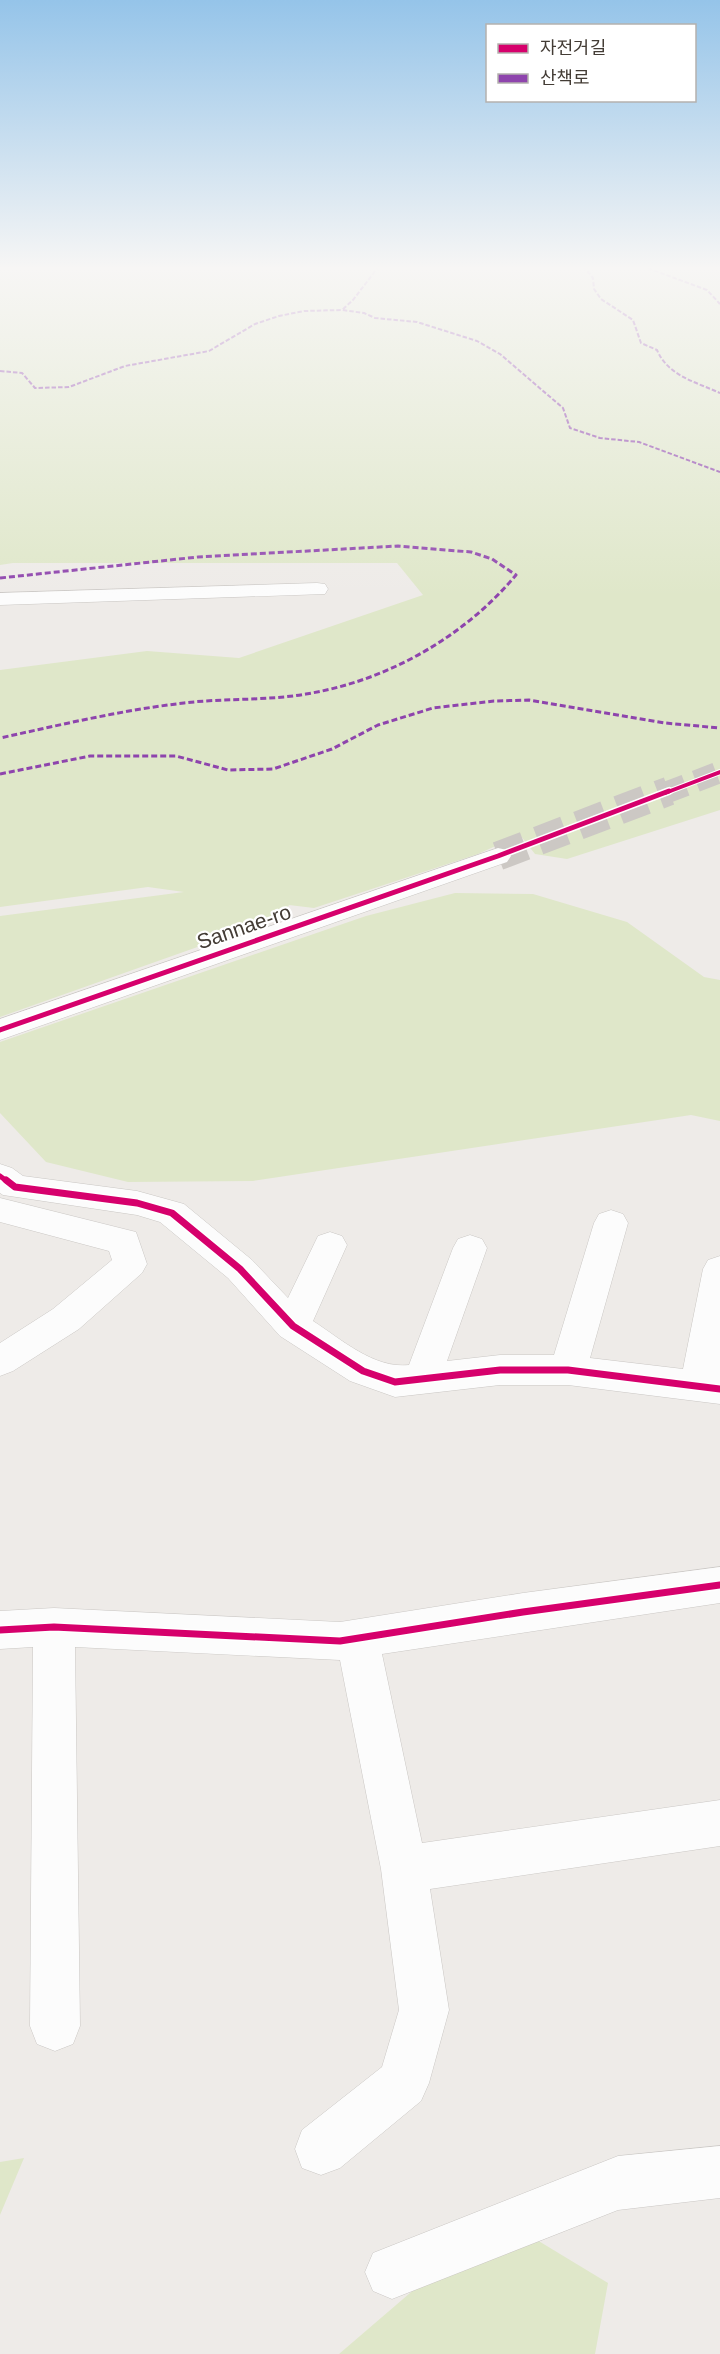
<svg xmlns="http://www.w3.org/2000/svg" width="720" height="2354" font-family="Helvetica,'Noto Sans KR',sans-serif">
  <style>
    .green { fill: #dfe7c9 }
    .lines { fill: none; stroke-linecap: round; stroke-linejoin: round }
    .minor-tunnel-far1 { stroke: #ccc8c4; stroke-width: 22; stroke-dasharray: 22 11; stroke-linecap: butt }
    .minor-tunnel { stroke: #ccc8c4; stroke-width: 29; stroke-dasharray: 29 14; stroke-linecap: butt }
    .minor-casing { stroke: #cac7c4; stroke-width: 1 }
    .minor { fill: #fcfcfc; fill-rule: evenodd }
    .quiet-far1 { stroke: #8e44ad; stroke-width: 2; stroke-dasharray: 4.5 2; stroke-linecap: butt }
    .quiet { stroke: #8e44ad; stroke-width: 3; stroke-dasharray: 6 3; stroke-linecap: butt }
    .cycleway-far2-casing { stroke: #fff; stroke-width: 6 }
    .cycleway-far1-casing { stroke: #fff; stroke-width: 8 }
    .cycleway-casing { stroke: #fff; stroke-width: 10 }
    .cycleway-far2 { stroke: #d6006c; stroke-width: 4 }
    .cycleway-far1 { stroke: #d6006c; stroke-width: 5 }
    .cycleway { stroke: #d6006c; stroke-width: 7 }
    .labels { text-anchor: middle; stroke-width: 4.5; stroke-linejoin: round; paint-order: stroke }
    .street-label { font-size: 21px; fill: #433c35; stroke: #fff }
  </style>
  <rect width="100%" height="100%" fill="#eeebe8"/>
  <!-- green -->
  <path class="green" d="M0,266H720V810L567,859L535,854L520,835L478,854L314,908L289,905L282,917L0,1017V916L184,892L148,887L0,907V670L147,651L239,658L423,595L397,563H13L0,565Z
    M455,893L533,894L627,922L704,977L720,980V1121L691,1115L253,1181L128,1182L46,1162L0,1113V1042L366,916Z
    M24,2158L0,2215V2162Z
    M532,2237L608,2283L595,2354H339L431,2275Z"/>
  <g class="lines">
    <!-- minor-tunnel-far1 -->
    <path class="minor-tunnel-far1" d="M665,793L720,772"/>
    <!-- minor-tunnel -->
    <path class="minor-tunnel" d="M498,856L669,791"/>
    <defs>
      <path id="minor" d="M317,583L325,584L328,589L325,594L0,605V593Z
        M498,848L507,850L511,856L507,862L0,1040V1019Z
        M0,1164L12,1168L23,1176L137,1191L184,1204L252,1260L288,1298L318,1236L330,1232L342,1236L347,1245L313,1321C341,1339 374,1369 409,1365L453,1248L458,1239L470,1235L482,1239L487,1248L447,1361L500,1355H554L594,1223L599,1214L611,1210L623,1214L628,1223L590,1358L683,1369L703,1269L708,1260L720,1256V1404L568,1385H500L395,1397L350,1381L280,1336L228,1278L160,1222L137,1215L3,1195L0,1193Z
        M0,1198L136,1232L147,1264L142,1273L79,1329L13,1371L0,1376V1343L53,1309L112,1260L109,1251L0,1222Z
        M720,1567V1603L382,1654L422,1843L720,1800V1846L430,1889L449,2010L429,2083L421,2101L340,2168L321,2175L302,2168L295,2149L302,2130L382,2067L399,2010L381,1869L340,1660L75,1647L80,2026L73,2044L55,2051L37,2044L30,2026L33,1647L0,1649V1611L54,1608L340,1622L523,1593Z
        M720,2146V2198L618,2210L392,2299L373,2291L365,2272L373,2253L618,2156Z"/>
    </defs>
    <!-- minor casing -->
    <use href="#minor" class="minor-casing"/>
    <!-- minor -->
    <use href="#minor" class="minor"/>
    <!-- quiet-far1 -->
    <path class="quiet-far1" d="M379,266L353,300L342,310L364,313L375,318L417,322L477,341L500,354L563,408L570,428L600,438L639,442L720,472
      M583,266L593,278L594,289L601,299L633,320L641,343L657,350C668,376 696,382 720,393
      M642,266L707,290L720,304
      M0,371L22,373L35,388L69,387L125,366L209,351L255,324L279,316L304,311L342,310"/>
    <!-- quiet -->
    <path class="quiet" d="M0,578L198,557L398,546L471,552L492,559L516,575C464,637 387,681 306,694C266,701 224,698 184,703C122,710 60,725 0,738
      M0,774L90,756H176L228,770L273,769L332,749L378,725L433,708L494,701L529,700L665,723L720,728"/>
    <defs>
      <path id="cycleway-far2" d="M665,793L720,772"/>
      <path id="cycleway-far1" d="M0,1030L498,856L669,791
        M0,1176L8,1182"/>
      <path id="cycleway" d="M6,1180L15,1187L137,1203L172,1213L240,1269L293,1326L363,1371L395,1382L500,1370H568L720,1389
        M0,1630L54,1627L340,1641L523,1612L720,1585"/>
    </defs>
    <!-- cycleway-far2 casing -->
    <use href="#cycleway-far2" class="cycleway-far2-casing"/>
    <!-- cycleway-far1 casing -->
    <use href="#cycleway-far1" class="cycleway-far1-casing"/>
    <!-- cycleway casing -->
    <use href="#cycleway" class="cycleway-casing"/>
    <!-- cycleway-far2 -->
    <use href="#cycleway-far2" class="cycleway-far2"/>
    <!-- cycleway-far1 -->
    <use href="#cycleway-far1" class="cycleway-far1"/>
    <!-- cycleway -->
    <use href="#cycleway" class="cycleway"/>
  </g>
  <!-- sky -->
  <linearGradient id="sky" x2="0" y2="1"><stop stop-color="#95c4e9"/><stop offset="0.45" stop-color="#f7f6f5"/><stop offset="1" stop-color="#f7f6f5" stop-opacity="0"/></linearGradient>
  <rect width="720" height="596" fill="url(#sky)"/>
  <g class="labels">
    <!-- street labels -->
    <g class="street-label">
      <text transform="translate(244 927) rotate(-19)" y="7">Sannae-ro</text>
    </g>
  </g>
  <!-- legend -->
  <rect x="486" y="24" width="210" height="78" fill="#ffffff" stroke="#b4b1ae" stroke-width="1.5"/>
  <rect x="498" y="44" width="30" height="9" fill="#d6006c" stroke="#b4b1ae" stroke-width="1.5"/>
  <text x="540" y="54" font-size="18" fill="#433c35">자전거길</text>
  <rect x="498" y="74" width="30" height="9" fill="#8e44ad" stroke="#b4b1ae" stroke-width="1.5"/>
  <text x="540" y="84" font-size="18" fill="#433c35">산책로</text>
</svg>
